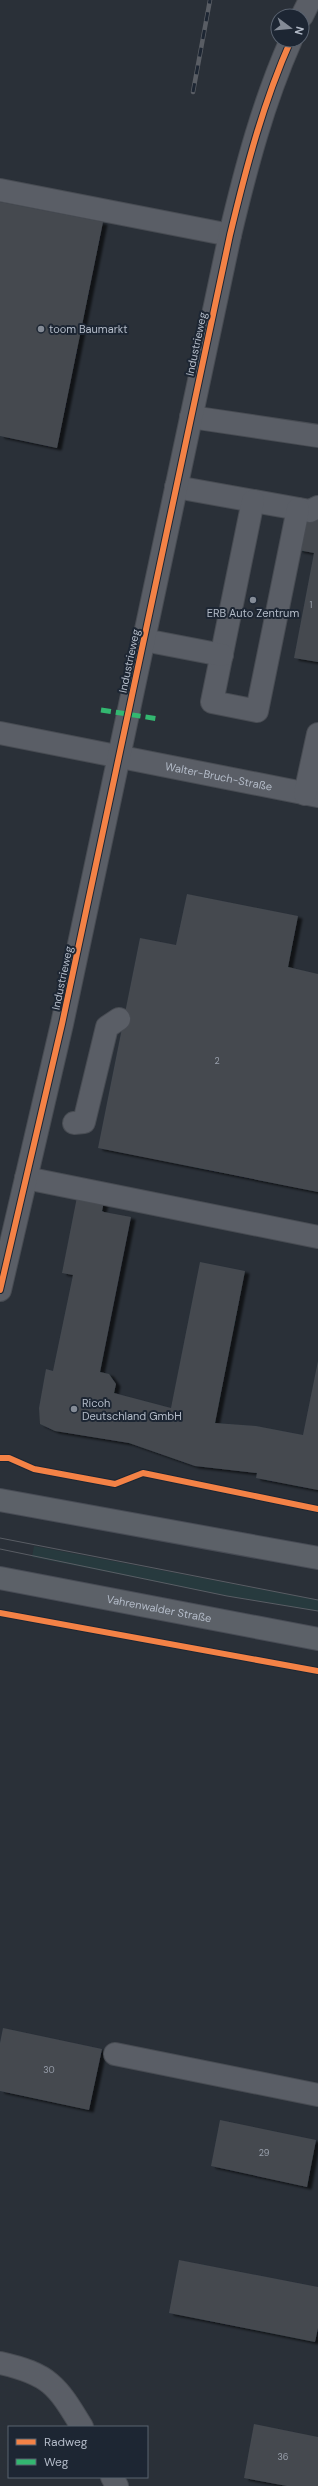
<svg xmlns="http://www.w3.org/2000/svg" width="318" height="2486" font-family="'DM Sans',sans-serif">
  <style>
    .green { fill: #273a3e }
    .building { fill: #444950; filter: url(#shadow) }
    .lines { fill: none; stroke-linecap: round; stroke-linejoin: round }
    .minor-casing { stroke: #484c53; stroke-width: 24 }
    .major-casing { stroke: #484c55; stroke-width: 24 }
    .minor { stroke: #5a5e66; stroke-width: 22 }
    .major { stroke: #5c6168; stroke-width: 22 }
    .tram { stroke: #595d64; stroke-width: 1 }
    .rail-casing { stroke: #595d64; stroke-width: 4.5 }
    .rail { stroke: #1d2633; stroke-width: 3; stroke-dasharray: 9; stroke-linecap: butt }
    .quiet { stroke: #33b770; stroke-width: 5; stroke-dasharray: 10 5; stroke-linecap: butt }
    .cycleway-casing { stroke: #1d2633; stroke-width: 8 }
    .cycleway { stroke: #f48246; stroke-width: 6 }
    .poi-dot { fill: #848b96; stroke: #1d2633; stroke-width: 1.5 }
    .labels { text-anchor: middle; stroke-width: 4; stroke-linejoin: round; paint-order: stroke }
    .number-label { font-size: 9px; fill: #989fab }
    .poi-label { font-size: 11px; fill: #b4bcc9; stroke: #1d2633; text-anchor: start }
    .street-label { font-size: 11px; fill: #b4bcc9; stroke: #1d2633 }
  </style>
  <defs>
    <filter id="shadow"><feDropShadow dx="4.5" dy="2.5" stdDeviation="1" flood-color="#0009"/></filter>
  </defs>
  <rect width="100%" height="100%" fill="#2a3038"/>
  <!-- green -->
  <path class="green" d="M34,1546L318,1600V1611L227,1596L32,1557Z"/>
  <!-- building -->
  <path class="building" d="M0,202L103,222L57,448L0,436Z
    M305,516L318,518V662L294,658L314,553L298,550Z
    M187,894L298,916L288,967L318,974V1192L98,1148L140,938L176,945Z
    M77,1197L104,1202L102,1211L104,1212L131,1217L100,1372L109,1374L116,1384L114,1393L171,1408L200,1262L245,1271L215,1423L256,1426L303,1435L318,1361V1490L256,1478L257,1473L195,1466L129,1443L55,1431L40,1424L39,1408L46,1369L53,1371L73,1275L62,1273Z
    M3,2028L102,2049L89,2110L0,2091V2043Z
    M220,2120L316,2140L307,2187L211,2166Z
    M179,2260L318,2287V2328L315,2342L169,2313Z
    M254,2424L318,2437V2486H287L244,2478Z"/>
  <g class="lines">
    <defs>
      <g id="minor">
        <path d="M302,16L310,0"/>
        <path d="M0,190L230,235"/>
        <path d="M191,417L318,436"/>
        <path d="M176,487L310,511L318,507"/>
        <path d="M253,501L212,702L257,711L298,509"/>
        <path d="M144,640L222,655"/>
        <path id="s1" d="M0,733L318,796"/>
        <path d="M305,794L318,734"/>
        <path d="M74,1123L84,1122L107,1027L119,1019"/>
        <path d="M26,1178L318,1237"/>
        <path d="M0,1290L62,1024L230,235C246,168 263,103 291,40"/>
        <path d="M115,2054L318,2095"/>
        <path d="M0,2363C49,2374 57,2385 82,2427"/>
        <path d="M112,2477L117,2486"/>
      </g>
      <g id="major">
        <path d="M0,1500L318,1558"/>
        <path id="s2" d="M0,1578L318,1639"/>
      </g>
    </defs>
    <!-- minor casing -->
    <use href="#minor" class="minor-casing"/>
    <!-- major casing -->
    <use href="#major" class="major-casing"/>
    <!-- minor -->
    <use href="#minor" class="minor"/>
    <!-- major -->
    <use href="#major" class="major"/>
    <!-- tram -->
    <path class="tram" d="M0,1538L318,1600
      M0,1549L227,1596L318,1611"/>
    <defs>
      <path id="rail" d="M193,92L210,0"/>
    </defs>
    <!-- rail casing -->
    <use href="#rail" class="rail-casing"/>
    <!-- rail -->
    <use href="#rail" class="rail"/>
    <!-- quiet -->
    <path class="quiet" d="M101,710L159,719"/>
    <defs>
      <path id="cycleway" d="M0,1290L62,1024L230,235C246,168 263,103 291,40
        M0,1458H9L34,1469L115,1484L143,1473L318,1509
        M0,1613L318,1671"/>
    </defs>
    <!-- cycleway casing -->
    <use href="#cycleway" class="cycleway-casing"/>
    <!-- cycleway -->
    <use href="#cycleway" class="cycleway"/>
  </g>
  <!-- markers -->
  <g class="poi-dot">
    <circle cx="41" cy="329" r="4"/>
    <circle cx="253" cy="600" r="4"/>
    <circle cx="74" cy="1409" r="4"/>
  </g>
  <g class="labels">
    <!-- number labels -->
    <g class="number-label">
      <text x="311" y="608">1</text>
      <text x="217" y="1064">2</text>
      <text x="49" y="2073">30</text>
      <text x="264" y="2156">29</text>
      <text x="283" y="2460">36</text>
    </g>
    <!-- poi labels -->
    <g class="poi-label">
      <text x="49" y="333">toom Baumarkt</text>
      <text x="253" y="617" text-anchor="middle">ERB Auto Zentrum</text>
      <text x="82" y="1407">Ricoh<tspan x="82" dy="13">Deutschland GmbH</tspan></text>
    </g>
    <!-- street labels -->
    <g class="street-label">
      <text transform="translate(196 344) rotate(-78)" y="4">Industrieweg</text>
      <text transform="translate(129 661) rotate(-78)" y="4">Industrieweg</text>
      <text dy="4" stroke="none"><textPath href="#s1" startOffset="223">Walter-Bruch-Straße</textPath></text>
      <text transform="translate(62 978) rotate(-78)" y="4">Industrieweg</text>
      <text dy="4" stroke="none"><textPath href="#s2" startOffset="162">Vahrenwalder Straße</textPath></text>
    </g>
  </g>
  <!-- legend -->
  <rect x="8" y="2426" width="140" height="52" fill="#1d2633" stroke="#59626f"/>
  <rect x="16" y="2439" width="20" height="6" fill="#f48246" stroke="#59626f"/>
  <text x="44" y="2446" font-size="12" fill="#b4bcc9">Radweg</text>
  <rect x="16" y="2459" width="20" height="6" fill="#33b770" stroke="#59626f"/>
  <text x="44" y="2466" font-size="12" fill="#b4bcc9">Weg</text>
  <!-- north arrow -->
  <g transform="translate(290 28) rotate(106)"><circle r="19" fill="#1d2633" stroke="#59626f"/>
  <path d="M0-3L7 15L0 10L-7 15Z" fill="#848b96"/>
  <text y="-6" font-size="11" font-weight="bold" text-anchor="middle" fill="#b4bcc9">N</text>
  </g>
</svg>
